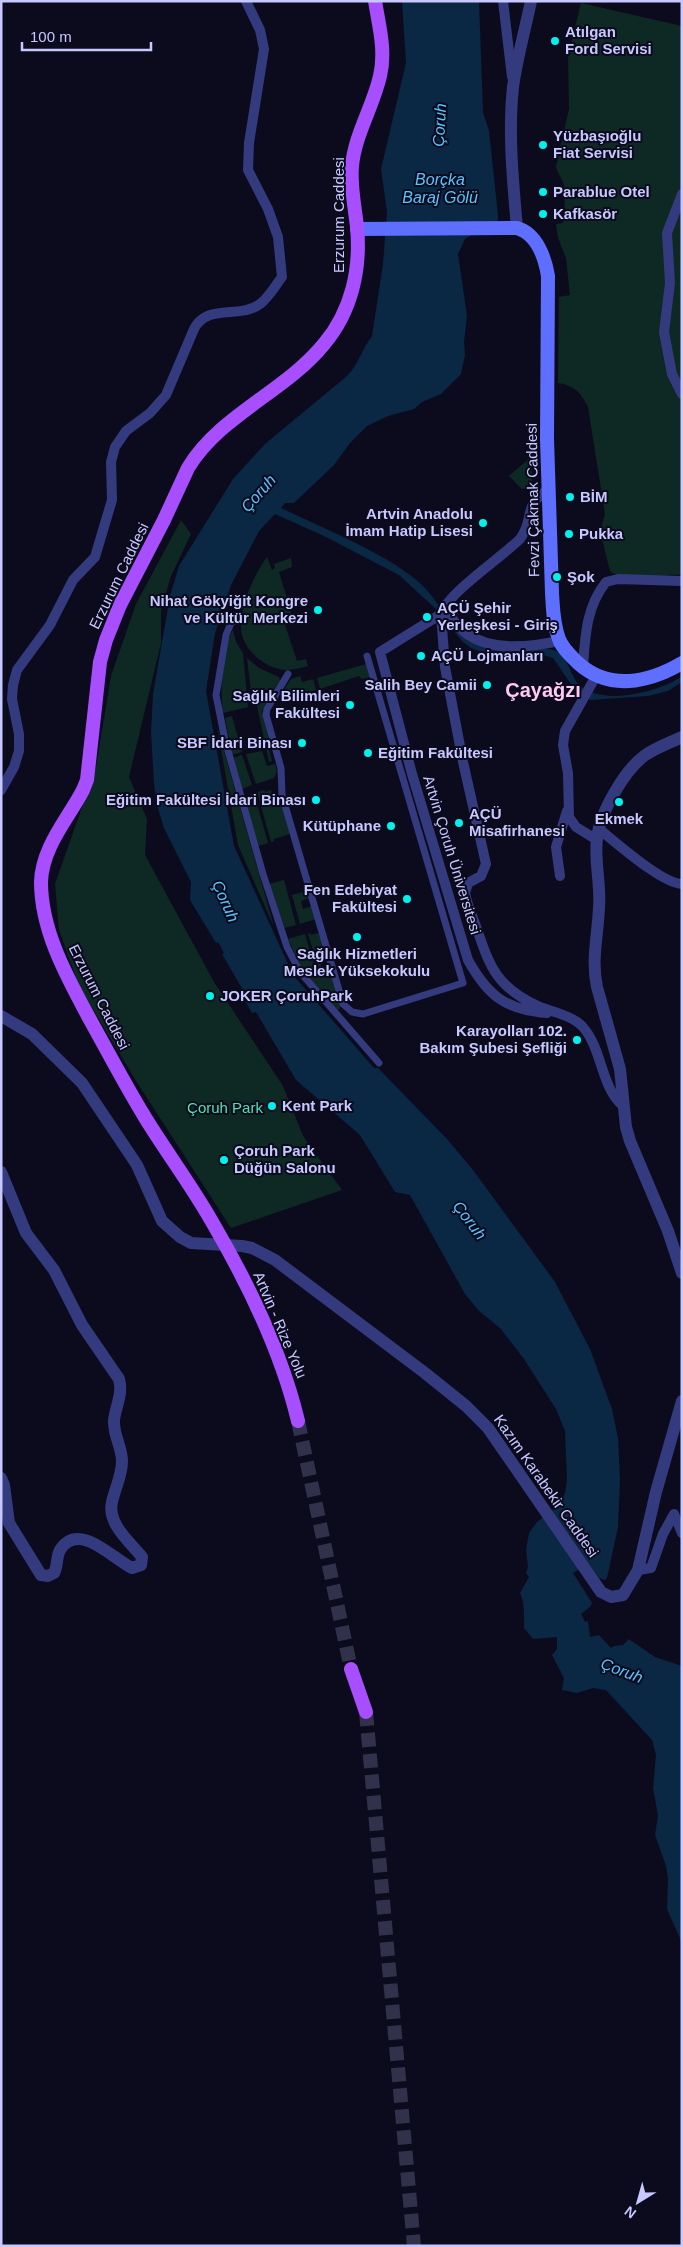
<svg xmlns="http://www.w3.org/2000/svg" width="683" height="2247" font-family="Arial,sans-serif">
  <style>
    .green { fill: #0e2824 }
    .water { fill: #0a2743 }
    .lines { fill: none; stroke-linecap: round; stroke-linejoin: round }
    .primary-tunnel { stroke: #31314b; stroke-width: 14; stroke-dasharray: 14 7; stroke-linecap: butt }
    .pedestrian { stroke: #343a7e; stroke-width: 7 }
    .minor { stroke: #343a7e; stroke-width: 10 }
    .tertiary { stroke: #343a7e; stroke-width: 12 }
    .secondary { stroke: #5e6eff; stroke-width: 14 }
    .primary { stroke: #a74eff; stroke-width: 14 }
    .poi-dot { fill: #00f2ed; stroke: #0c0b1e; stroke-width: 2 }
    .labels { text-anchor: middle; stroke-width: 4; stroke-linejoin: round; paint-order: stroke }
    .poi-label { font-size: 15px; font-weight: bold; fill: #c7c8ff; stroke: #0c0b1e; text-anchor: start }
    .street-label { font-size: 15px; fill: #c7c8ff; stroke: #0c0b1e }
    .park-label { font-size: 15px; fill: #50e2ac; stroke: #0c0b1e }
    .water-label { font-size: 16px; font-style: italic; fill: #55c5ff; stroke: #0c0b1e }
    .district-label { font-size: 20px; font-weight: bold; fill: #ffc9f2; stroke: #0c0b1e }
  </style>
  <rect width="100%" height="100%" fill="#0c0b1e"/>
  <!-- green -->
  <path class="green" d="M581,3L682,26V575C662,573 626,584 610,571L600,531L605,514L588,407C581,393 574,385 558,383L559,297L570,295L566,258L558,238L556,224L563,223C564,211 566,197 564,185C562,178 557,173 556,166L569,109L568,56Z
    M532,456V488L522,489L509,476Z
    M181,520L191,534L171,576L161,610V643L129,777L147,819L145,855L214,982L283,1086L303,1136L342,1190L231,1228L138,1084L79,986L59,930L55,884L96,767L111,676L136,604Z
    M267,557L272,570L275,568L274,564L291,558L292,567L279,572L293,619L284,622L297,661L306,659L308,666C301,668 293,670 285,670C265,668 242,650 241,628C240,605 254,575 267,557Z
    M233,630L236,642L243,653L248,707L223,713C220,692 221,648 233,630Z
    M247,658L259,668L279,677L280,681L274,689L251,692Z
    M366,664L370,677L362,679L359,676L320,689L317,678Z
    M300,676L302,682L313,679L316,690L306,693L299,688L289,691L285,699L280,695L291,679Z
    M271,694L262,711L271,749L269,750L272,761L269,762L257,706H253L251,697Z
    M232,716L242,752L232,755L225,718Z
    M217,726L274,927L238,845Z
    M262,751L267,766L275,764L277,771L274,778L256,784L246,754Z
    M242,755L252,785L242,789L233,758Z
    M265,790V792L271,790L274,797L280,798L290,834L274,839V841L271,842L257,792Z
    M254,793L268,843L258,846L244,797Z
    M284,880L296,925L284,928L269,884Z
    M307,891L309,898L301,901L303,909L312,906L316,919L300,924L292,895Z
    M311,933V935L319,933L326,954L319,956L322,969L319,970L308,934Z
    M305,934L316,971L304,974L288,939Z
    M331,971L341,1006L337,1012L307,977Z"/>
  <!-- water -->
  <path class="water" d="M402,1H479L483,112L489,131L498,215V220L465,239L458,254L467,316L464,342L465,355L461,374L441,394L422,402L414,409L388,416L367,426L350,443L334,465L294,503H285L281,508C322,528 394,556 425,588C444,609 458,640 487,648C501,648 546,646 556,651C569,658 570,676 580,686C603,706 660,692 682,676V682L668,691L648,696L590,700L575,690L553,658L543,655H491L471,648L462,641L436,609L399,575L324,536L275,514L259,531L231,585L215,633L206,691L234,846L293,975L374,1068H378L447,1139L473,1170L555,1282L590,1349L612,1409L618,1438L620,1479L618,1527L607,1578L605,1580L599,1578L588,1564L573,1573L592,1603L590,1607L581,1614L585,1622L588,1621L590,1637L599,1635L611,1648L614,1646L623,1645L629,1639L655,1657L682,1666V1943L667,1909L668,1879L666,1866L655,1835L658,1816L653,1788L656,1755L652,1740L606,1690L593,1688L577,1693L562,1690L564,1678L552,1655L557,1649V1637L533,1639L524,1628C524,1617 525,1603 520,1593L529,1577L526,1573L528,1567L526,1550L529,1533L537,1522L560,1504L565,1493L567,1480L565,1431L556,1409L524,1359L500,1328L479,1311L465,1294L410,1195L395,1192L360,1135L296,1080L256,1012L252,1013L244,999L247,997L222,954L224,953L218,942L216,943L190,900L191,882L164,828L157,805L154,783L151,733L153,694L170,596L179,566L233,479L265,444L347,376C358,365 362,349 372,336L383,264L387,212L381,169L406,63Z"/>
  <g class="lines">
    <!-- primary-tunnel -->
    <path class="primary-tunnel" d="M298,1421L351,1669
      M366,1712L414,2246"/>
    <!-- pedestrian -->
    <path class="pedestrian" d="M239,618L231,623L226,635L216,695L225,740L263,874L287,947L300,972L379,1063
      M288,674L267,709L266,715L281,768L282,795L343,1004L352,1012L363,1014L463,983L367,656"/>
    <!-- minor -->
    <path class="minor" d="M503,1L512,77
      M682,194L667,233L670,283L664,332L672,374L682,394
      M549,489C521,507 536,517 520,539C502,557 449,592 441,614L445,667L463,762L486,864L481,876L468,883L465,893C467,905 473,917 477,929C490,968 498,988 538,1006C552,1012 571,1015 582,1026C603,1049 600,1086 623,1106
      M444,608C451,617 458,628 467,634C493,652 531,647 559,641
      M441,614L380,652L412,774L468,960C488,996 506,1010 547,1013
      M583,667C585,637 586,607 606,582L618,579L682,581
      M596,676L565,731L563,745L568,773L569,817L576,827L597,840
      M1,790L14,767L19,751V734L12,699L13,685L17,670L50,625L73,580L95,557L112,500L111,462L115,447L126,431L150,413L166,395L194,329C207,303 240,319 260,304C269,297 275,286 282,277L278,237L268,209L248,170L249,143L264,49L260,30L246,1
      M599,829C617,843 661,883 682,884
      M560,876L556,847L567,811
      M638,1570L651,1568L663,1534L674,1514L682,1533"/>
    <!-- tertiary -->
    <path class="tertiary" d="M517,228C513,181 508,134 513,87C517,58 525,30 531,1
      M682,737C669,743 655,748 644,756C624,771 600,813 597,838C594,860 601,885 599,907C598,935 591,960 597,987L620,1069L626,1127L630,1141L668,1231L682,1273
      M1,1016L32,1034L82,1083L137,1165L162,1221L180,1237L191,1243L242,1246L252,1248L275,1260L425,1373L466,1406L488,1428L601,1592L611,1597L623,1595L638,1570L656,1492L682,1401
      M1,1172L26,1233L54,1270L82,1325L119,1379C123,1394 116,1405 114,1420C113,1435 122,1447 122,1461C122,1476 115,1488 112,1502C107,1524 130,1542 142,1557L141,1565L132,1568C114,1560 79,1520 60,1550C56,1557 58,1566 54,1573L48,1576L41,1575L9,1523L4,1485L1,1478"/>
    <!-- secondary -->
    <path class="secondary" d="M357,229L517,228C537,234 545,258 548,276L547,439L552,593C553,608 553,624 559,639C562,648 571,656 578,663C609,691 648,683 682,663"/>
    <!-- primary -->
    <path class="primary" d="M298,1421C281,1350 248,1283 211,1220C191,1185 167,1153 146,1119C125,1085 107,1050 88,1016C66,975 41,930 41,882C42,847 68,819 83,790L87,780L100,662L106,640L120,605L164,520L188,468C220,415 285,392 324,344C352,311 361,268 357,227C355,207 350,186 352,166C355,134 373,107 380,76C386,51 379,26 375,1
      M351,1669L366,1712"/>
  </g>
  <!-- markers -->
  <g class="poi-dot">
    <circle cx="555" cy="41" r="5"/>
    <circle cx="543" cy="145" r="5"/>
    <circle cx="543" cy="192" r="5"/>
    <circle cx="543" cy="214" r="5"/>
    <circle cx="570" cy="497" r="5"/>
    <circle cx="483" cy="523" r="5"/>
    <circle cx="569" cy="534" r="5"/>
    <circle cx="557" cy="577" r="5"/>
    <circle cx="318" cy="610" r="5"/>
    <circle cx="427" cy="617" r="5"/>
    <circle cx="421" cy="656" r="5"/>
    <circle cx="487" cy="685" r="5"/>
    <circle cx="350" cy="705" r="5"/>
    <circle cx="302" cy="743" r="5"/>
    <circle cx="368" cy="753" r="5"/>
    <circle cx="316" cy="800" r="5"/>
    <circle cx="619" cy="802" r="5"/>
    <circle cx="459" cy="823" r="5"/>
    <circle cx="391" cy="826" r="5"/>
    <circle cx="407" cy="899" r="5"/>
    <circle cx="357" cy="937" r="5"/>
    <circle cx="210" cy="996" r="5"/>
    <circle cx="577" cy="1040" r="5"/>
    <circle cx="272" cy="1106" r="5"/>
    <circle cx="224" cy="1160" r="5"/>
  </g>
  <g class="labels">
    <!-- poi labels -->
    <g class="poi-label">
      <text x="565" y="37">Atılgan<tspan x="565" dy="17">Ford Servisi</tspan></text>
      <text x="553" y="141">Yüzbaşıoğlu<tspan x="553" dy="17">Fiat Servisi</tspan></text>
      <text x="553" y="197">Parablue Otel</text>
      <text x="553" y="219">Kafkasör</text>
      <text x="580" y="502">BİM</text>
      <text x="473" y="519" text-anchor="end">Artvin Anadolu<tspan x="473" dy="17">İmam Hatip Lisesi</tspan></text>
      <text x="579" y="539">Pukka</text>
      <text x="567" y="582">Şok</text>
      <text x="308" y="606" text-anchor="end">Nihat Gökyiğit Kongre<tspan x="308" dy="17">ve Kültür Merkezi</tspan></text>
      <text x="437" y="613">AÇÜ Şehir<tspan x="437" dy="17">Yerleşkesi - Giriş</tspan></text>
      <text x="431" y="661">AÇÜ Lojmanları</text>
      <text x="477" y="690" text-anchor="end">Salih Bey Camii</text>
      <text x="340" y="701" text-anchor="end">Sağlık Bilimleri<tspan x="340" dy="17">Fakültesi</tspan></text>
      <text x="292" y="748" text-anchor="end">SBF İdari Binası</text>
      <text x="378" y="758">Eğitim Fakültesi</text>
      <text x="306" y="805" text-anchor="end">Eğitim Fakültesi İdari Binası</text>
      <text x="469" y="819">AÇÜ<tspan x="469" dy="17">Misafirhanesi</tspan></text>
      <text x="619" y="824" text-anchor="middle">Ekmek</text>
      <text x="381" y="831" text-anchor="end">Kütüphane</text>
      <text x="397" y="895" text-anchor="end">Fen Edebiyat<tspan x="397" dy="17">Fakültesi</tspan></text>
      <text x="357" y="959" text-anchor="middle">Sağlık Hizmetleri<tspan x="357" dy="17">Meslek Yüksekokulu</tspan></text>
      <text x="220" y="1001">JOKER ÇoruhPark</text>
      <text x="567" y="1036" text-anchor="end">Karayolları 102.<tspan x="567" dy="17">Bakım Şubesi Şefliği</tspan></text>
      <text x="282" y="1111">Kent Park</text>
      <text x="234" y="1156">Çoruh Park<tspan x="234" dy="17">Düğün Salonu</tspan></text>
    </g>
    <!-- street labels -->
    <g class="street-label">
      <text transform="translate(339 215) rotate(-90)" y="5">Erzurum Caddesi</text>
      <text transform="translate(533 500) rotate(-91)" y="5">Fevzi Çakmak Caddesi</text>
      <text transform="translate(119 576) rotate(-64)" y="5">Erzurum Caddesi</text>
      <text transform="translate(452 855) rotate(73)" y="5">Artvin Çoruh Üniversitesi</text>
      <text transform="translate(99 997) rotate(63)" y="5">Erzurum Caddesi</text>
      <text transform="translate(280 1325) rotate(67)" y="5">Artvin - Rize Yolu</text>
      <text transform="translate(546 1486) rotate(55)" y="5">Kazım Karabekir Caddesi</text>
    </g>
    <!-- park labels -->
    <g class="park-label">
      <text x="225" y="1113">Çoruh Park</text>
    </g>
    <!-- water labels -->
    <g class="water-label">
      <text transform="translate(439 125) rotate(-87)" y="6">Çoruh</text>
      <text x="440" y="185">Borçka<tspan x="440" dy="18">Baraj Gölü</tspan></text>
      <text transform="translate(258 493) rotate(-49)" y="6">Çoruh</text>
      <text transform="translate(226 901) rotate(66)" y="6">Çoruh</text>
      <text transform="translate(470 1220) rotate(53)" y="6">Çoruh</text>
      <text transform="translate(622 1670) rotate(21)" y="6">Çoruh</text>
    </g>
    <!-- district labels -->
    <g class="district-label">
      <text x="543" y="697">Çayağzı</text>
    </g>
  </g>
  <!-- border -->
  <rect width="683" height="2247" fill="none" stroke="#c7c8ff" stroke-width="5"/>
  <!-- north arrow -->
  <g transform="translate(638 2202) rotate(217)" stroke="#0c0b1e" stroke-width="4" paint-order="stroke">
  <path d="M0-4L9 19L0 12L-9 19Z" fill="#c7c8ff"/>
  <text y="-8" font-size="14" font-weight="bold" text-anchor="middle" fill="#c7c8ff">N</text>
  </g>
  <!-- scale -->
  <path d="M22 42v8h129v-8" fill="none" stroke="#c7c8ff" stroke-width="2.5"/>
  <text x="30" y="42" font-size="15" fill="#c7c8ff" stroke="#0c0b1e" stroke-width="4" paint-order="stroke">100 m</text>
</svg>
